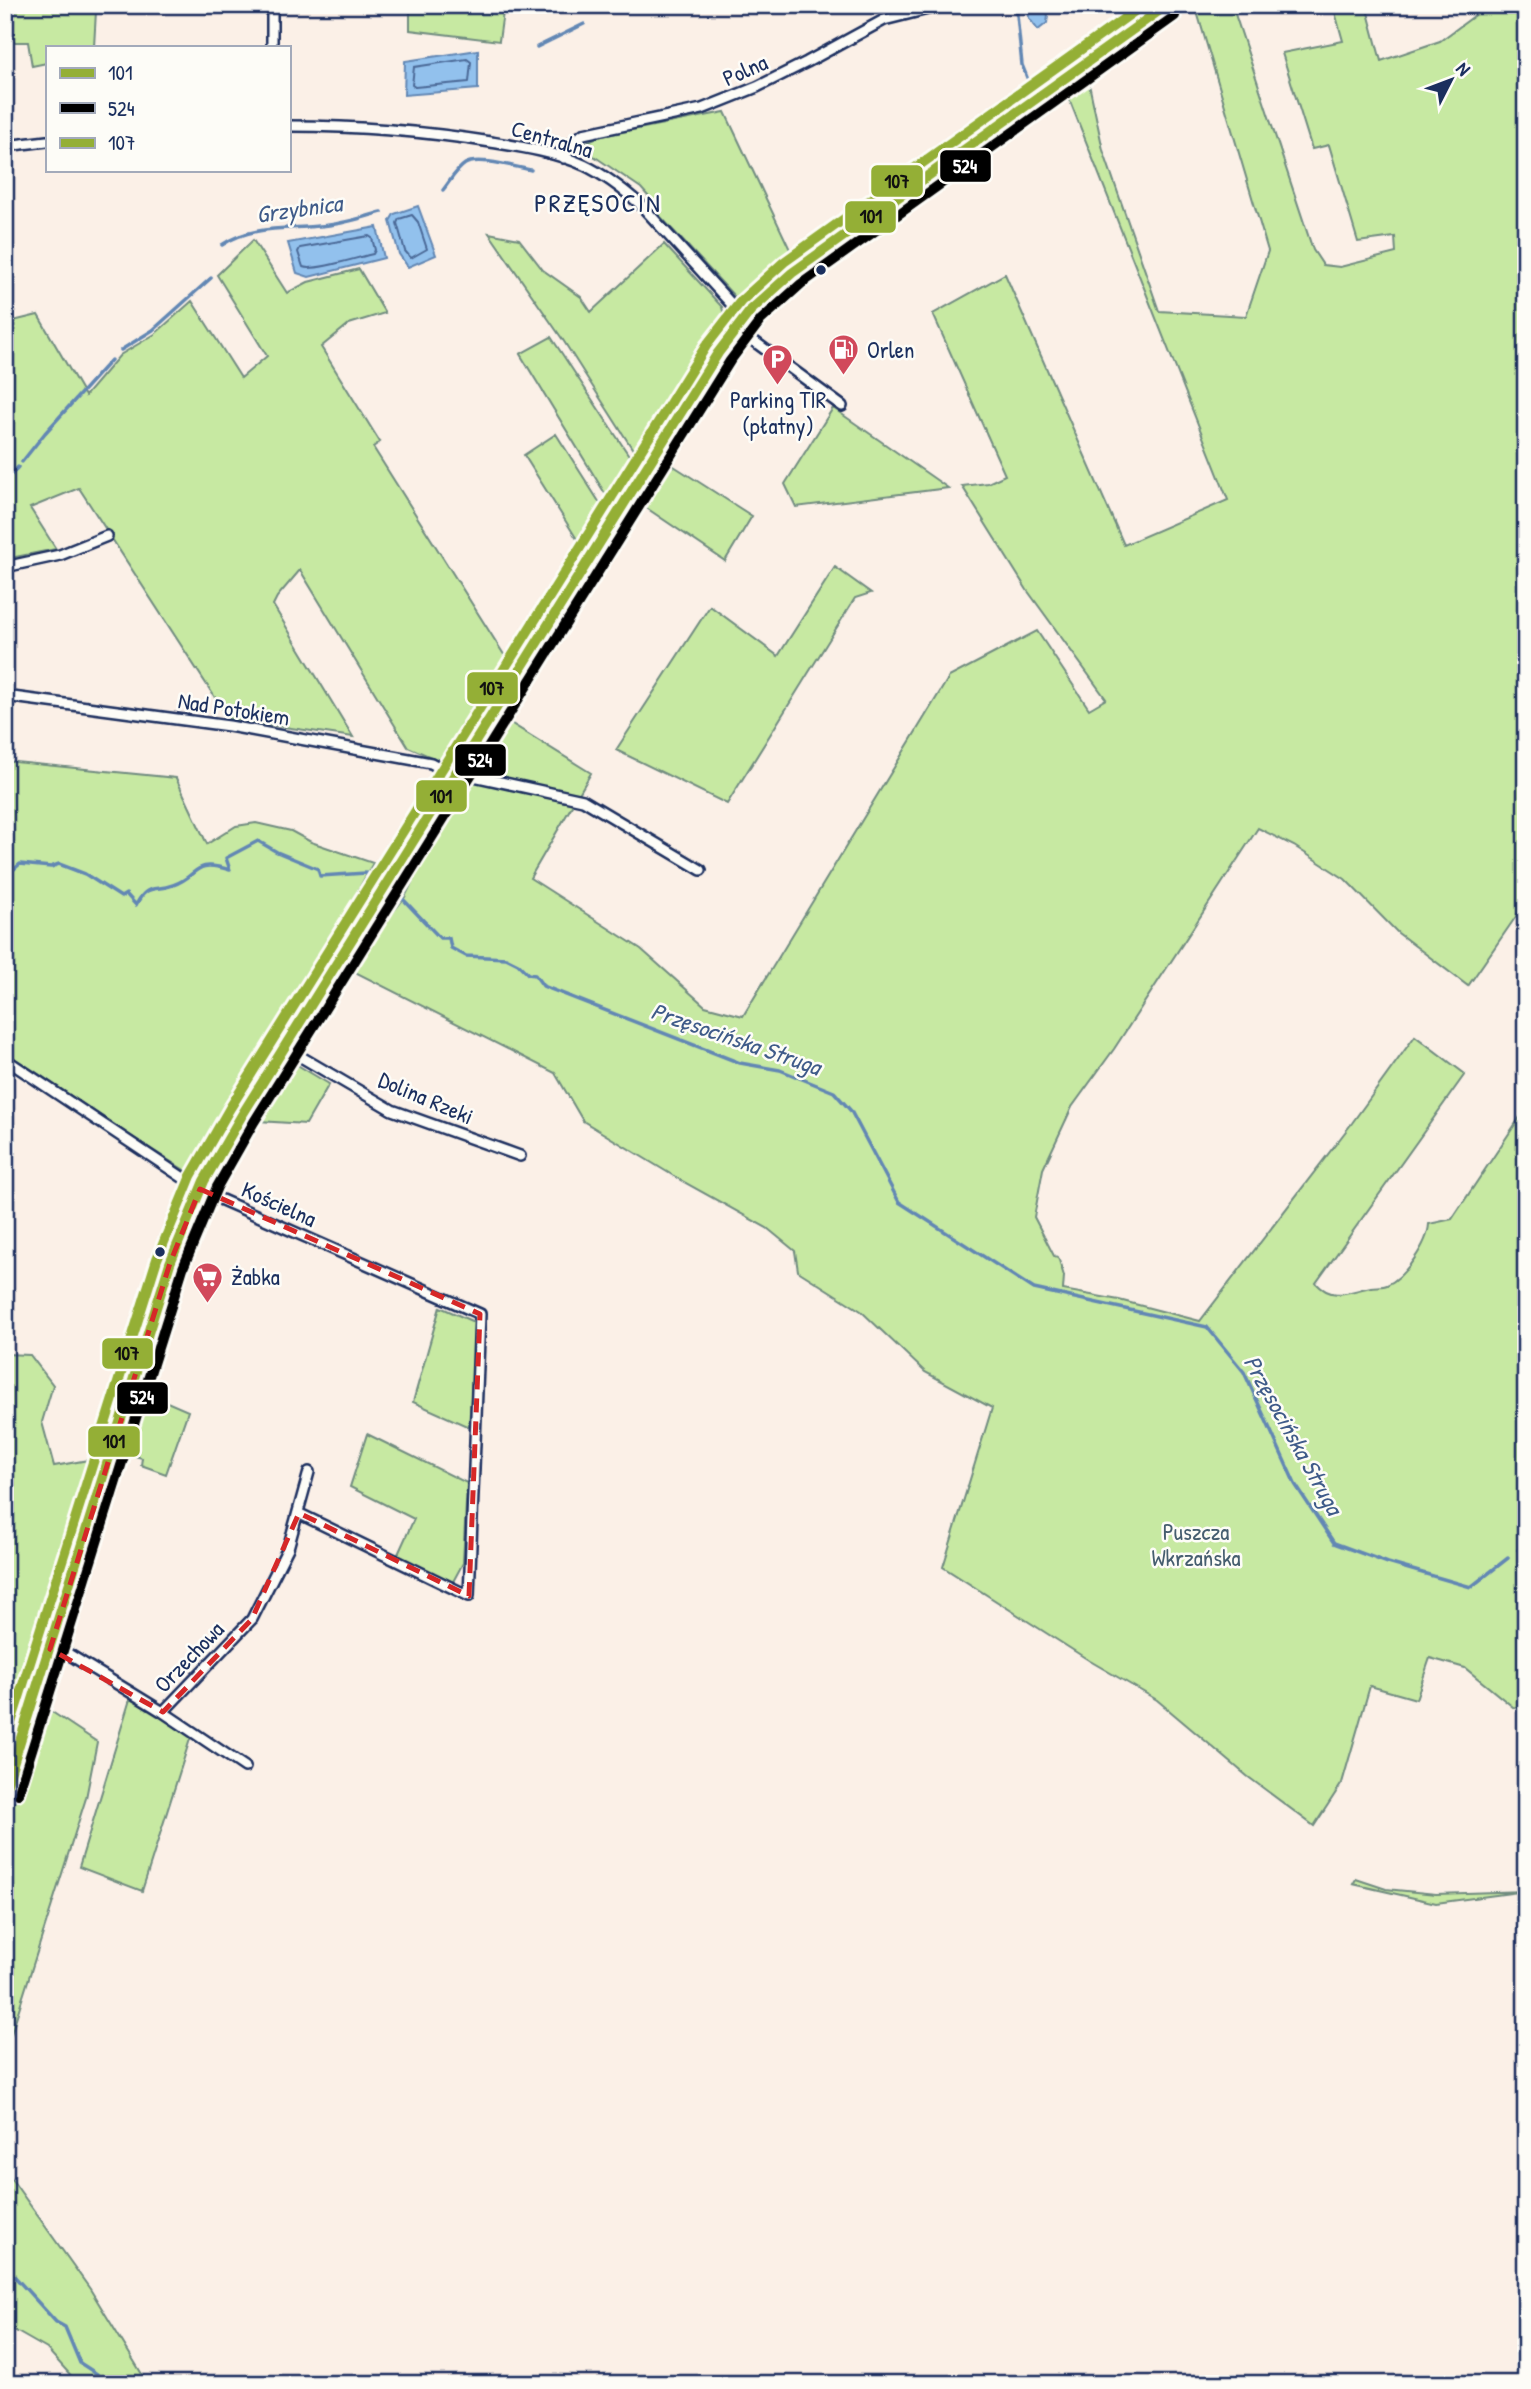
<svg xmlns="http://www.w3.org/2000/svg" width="1531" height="2389" font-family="'Patrick Hand',sans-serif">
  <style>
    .green { fill: #c7e9a2; stroke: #718c80; stroke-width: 2 }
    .water { fill: #92c1ed; stroke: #6287b4; stroke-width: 2 }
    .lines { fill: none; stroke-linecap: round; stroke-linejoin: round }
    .shore { stroke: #4b6997; stroke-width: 2 }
    .stream { stroke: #6287b4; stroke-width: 3.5 }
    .street-casing { stroke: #1b2f5e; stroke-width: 14 }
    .secondary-casing { stroke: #1b2f5e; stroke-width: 18 }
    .street { stroke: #fdfcf7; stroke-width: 9 }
    .secondary { stroke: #fdfcf7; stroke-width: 12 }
    .bus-1-casing { stroke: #fdfcf7; stroke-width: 16 }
    .bus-2-casing { stroke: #fdfcf7; stroke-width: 16 }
    .bus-3-casing { stroke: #fdfcf7; stroke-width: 16 }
    .bus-1 { stroke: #94af36; stroke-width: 10 }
    .bus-2 { stroke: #000; stroke-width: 10 }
    .bus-3 { stroke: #94af36; stroke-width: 10 }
    .marked { fill: none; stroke: #d62828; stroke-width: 5; stroke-dasharray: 14 9; stroke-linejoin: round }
    .bus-dot { fill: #1b2f5e; stroke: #fdfcf7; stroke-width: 2.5 }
    .labels { text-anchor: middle; stroke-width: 5; stroke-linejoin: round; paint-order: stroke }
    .street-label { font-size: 23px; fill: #1b2f5e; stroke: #fdfcf7 }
    .poi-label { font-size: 23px; fill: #1b2f5e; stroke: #fdfcf7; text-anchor: start }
    .park-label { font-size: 23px; fill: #465e6f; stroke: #fdfcf7 }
    .water-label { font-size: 24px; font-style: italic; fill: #3f5b89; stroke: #fdfcf7 }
    .quarter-label { font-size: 26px; letter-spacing: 2px; fill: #1b2f5e; stroke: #fdfcf7 }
    .line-badge { stroke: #fdfcf7; stroke-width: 2.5 }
    .badge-label { font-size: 19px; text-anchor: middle; font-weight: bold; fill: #fff }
    .pale-badge-label { font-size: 19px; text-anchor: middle; font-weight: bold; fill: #111 }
  </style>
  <rect width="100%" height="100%" fill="#fbf0e7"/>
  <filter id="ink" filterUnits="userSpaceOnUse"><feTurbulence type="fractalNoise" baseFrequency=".0143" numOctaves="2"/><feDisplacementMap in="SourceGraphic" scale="14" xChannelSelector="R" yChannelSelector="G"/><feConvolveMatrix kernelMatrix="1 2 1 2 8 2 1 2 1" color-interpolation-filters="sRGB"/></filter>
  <g filter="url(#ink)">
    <!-- green -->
    <path class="green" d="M5,5H175V6L96,11L94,47H47V63L32,66L28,42H5Z
      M410,5H504L499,41L410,30Z
      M1195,5H1232L1313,250L1323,265L1340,267L1396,253L1395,237L1358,242L1329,145L1312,149L1282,53L1343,41L1333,5H1366L1381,61L1440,41L1489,5H1526V902L1468,986L1398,933L1345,879L1294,846L1258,828L1114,1049L1072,1107L1043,1169L1034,1217L1054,1256L1058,1257L1064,1276L1063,1290L1119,1300L1200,1321L1352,1123L1415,1036L1465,1074L1316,1283C1333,1302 1350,1291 1371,1287C1376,1286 1383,1287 1387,1285C1405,1277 1428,1243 1429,1224L1452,1219L1526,1108V1709L1513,1707L1465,1668L1430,1658L1416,1699L1370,1686L1342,1783L1314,1826L1247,1776L1157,1700L1090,1661L943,1567L992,1408L925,1372L861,1311L798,1271L795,1251L767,1228L682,1181L583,1121L555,1073L349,969L405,897L424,858L507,721L591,773L530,878L641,949L705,1006L743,1016L949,677L1037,631L1089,709L1106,699L1027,590L962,486L988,483L1005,475L933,314L1005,274L1124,545L1228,500L1068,96L1093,76L1089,84L1103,150L1159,311L1246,316L1268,251Z
      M725,112L794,258L787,262L745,296H734L648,203V196L641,188L579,146L597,137Z
      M489,233L519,239L543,270L581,297L591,312L664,244L722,307L726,323L683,380L664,409L660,422L637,456L563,340Z
      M253,240L287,293L308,282L359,269L385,313L349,324L321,347L380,442L373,447L508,661L445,763L408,747L300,570L277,597L273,605L353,737L229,719L79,488L30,508L56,549L5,559V323L38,315L85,396L120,355L155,334L192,301L241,378L267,356L217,275Z
      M551,337L632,460L609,500L520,354Z
      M833,408L948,488L796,507L785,484Z
      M556,434L603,508L580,544L524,455Z
      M666,461L752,516L725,561L639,503Z
      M835,567L871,593L855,598L727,804L616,750L710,606L778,656Z
      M5,761L176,778L207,844L236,826L256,823L291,831L311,842L373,863L321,957L271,1035L199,1156L191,1174C127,1136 68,1092 5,1052Z
      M294,1063L329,1084L306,1124L259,1121Z
      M440,1307L476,1323L469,1427L413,1402Z
      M5,1354L30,1355L53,1385L42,1422L54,1466L94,1459L96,1466L5,1735Z
      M144,1392L188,1411L166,1474L141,1465L142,1458L125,1453Z
      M367,1434L467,1483L463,1563L448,1591L394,1563L414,1519L350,1487Z
      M131,1696L191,1736L142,1891L79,1867Z
      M46,1708L97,1742L86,1798L5,2053V1829Z
      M1356,1879L1386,1889L1436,1894L1526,1891L1436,1903L1353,1884Z
      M5,2170L90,2289L148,2384H75V2380L47,2349L5,2325Z"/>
    <!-- water -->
    <path class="water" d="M1031,5H1044L1048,16L1047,23L1038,30L1029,18L1028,9Z
      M478,50V89L404,95L405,61Z
      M418,206L436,255L408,267L399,254L390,221L394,214Z
      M377,227L384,258L309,277L297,273L288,243Z"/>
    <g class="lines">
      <!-- shore -->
      <path class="shore" d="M467,59L471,62L469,82L415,87L412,85L414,67Z
        M412,215L418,222L427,249L411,258L405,251L397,223L399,219Z
        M369,236L372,238L375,250L373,254C359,257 313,272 303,267L298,252L300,248Z"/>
      <!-- stream -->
      <path class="stream" d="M1016,5L1022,65L1032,90
        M537,47L584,24
        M443,190C450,181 456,170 465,164C477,156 515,167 531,170
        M222,245C251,224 294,230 329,225C346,223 364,217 382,212
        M121,350L153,330L211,278
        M22,462L45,433L111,360
        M5,487L9,477L18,467
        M5,869L13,870L20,864L51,867L59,864L85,874L121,897L126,894L136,905C147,883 154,892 173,885C200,876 191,858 230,870L226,858L258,841L277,852L318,869L320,876L366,873L374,878
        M393,892L402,898L440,938H449L451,948L466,956L506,958L518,964L528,974L535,975L543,986L740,1063L780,1070L834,1092L851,1111L899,1202L1034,1289L1207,1327L1244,1372L1295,1484L1334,1543L1388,1563L1471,1587L1508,1558
        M1518,1550L1526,1544
        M5,2266L56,2322L65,2327L80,2363L97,2374L102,2384"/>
      <defs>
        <path id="street" d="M272,5V47
          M289,126C357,126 423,131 491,142C522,147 555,152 584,165C605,175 624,190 641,205L744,318
          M5,146L47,141
          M564,158L569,146L583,134L702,109L757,87L807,62L884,20L944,5
          M736,328L842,406
          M5,567L60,555L107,536
          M5,696L229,726L431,763L453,775H469L583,800L701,870
          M284,1047L392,1110L520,1156
          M5,1059L206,1193L480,1314L469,1596L298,1513
          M50,1649L70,1655L163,1712L245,1767
          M163,1712L252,1619L288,1548L309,1472"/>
        <path id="secondary" d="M5,1790L170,1263L204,1181L242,1115L718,353L751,310L792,273L1167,5"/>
      </defs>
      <!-- street casing -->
      <use href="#street" class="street-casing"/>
      <!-- secondary casing -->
      <use href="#secondary" class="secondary-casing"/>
      <!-- street -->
      <use href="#street" class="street"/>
      <!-- secondary -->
      <use href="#secondary" class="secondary"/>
      <defs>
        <path id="bus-1" d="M5,1789L170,1263L204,1181L242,1115L718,353L751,310L792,273L1167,5"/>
        <path id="bus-2" d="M18,1794L183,1268L217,1187L254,1122L730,361L761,320L801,284L1175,16"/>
        <path id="bus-3" d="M5,1742L157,1259L191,1176L230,1108L706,346L741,301L784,262L1143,5"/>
      </defs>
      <!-- bus-1 casing -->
      <use href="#bus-1" class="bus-1-casing"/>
      <!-- bus-2 casing -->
      <use href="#bus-2" class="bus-2-casing"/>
      <!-- bus-3 casing -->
      <use href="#bus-3" class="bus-3-casing"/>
      <!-- bus-1 -->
      <use href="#bus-1" class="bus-1"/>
      <!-- bus-2 -->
      <use href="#bus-2" class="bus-2"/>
      <!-- bus-3 -->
      <use href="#bus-3" class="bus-3"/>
    </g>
  </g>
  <!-- marked area -->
  <path class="marked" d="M200,1189L480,1314L469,1596L299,1513L252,1619L163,1712L50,1649L170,1263Z"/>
  <!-- icons -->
  <defs>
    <symbol id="fuel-pin" viewBox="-11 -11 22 30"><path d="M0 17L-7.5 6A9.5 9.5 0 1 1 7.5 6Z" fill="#d1495b" stroke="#fdfcf7"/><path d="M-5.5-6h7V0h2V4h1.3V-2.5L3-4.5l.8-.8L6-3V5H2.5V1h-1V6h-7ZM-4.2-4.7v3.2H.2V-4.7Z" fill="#fff"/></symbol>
    <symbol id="parking-pin" viewBox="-11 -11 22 30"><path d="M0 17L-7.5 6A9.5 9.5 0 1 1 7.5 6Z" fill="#d1495b" stroke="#fdfcf7"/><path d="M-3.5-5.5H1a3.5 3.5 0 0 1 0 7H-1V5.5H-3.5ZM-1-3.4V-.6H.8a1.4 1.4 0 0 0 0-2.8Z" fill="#fff"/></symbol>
    <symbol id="supermarket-pin" viewBox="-11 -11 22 30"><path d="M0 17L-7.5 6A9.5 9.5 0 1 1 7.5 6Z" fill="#d1495b" stroke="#fdfcf7"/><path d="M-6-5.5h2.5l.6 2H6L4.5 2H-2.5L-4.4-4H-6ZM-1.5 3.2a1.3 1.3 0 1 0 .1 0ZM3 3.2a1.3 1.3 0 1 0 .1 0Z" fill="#fff"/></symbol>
  </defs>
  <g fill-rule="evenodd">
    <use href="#fuel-pin" x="826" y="332" width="35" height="47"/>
    <use href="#parking-pin" x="760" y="342" width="35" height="47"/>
    <use href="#supermarket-pin" x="190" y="1260" width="35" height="47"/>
  </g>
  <!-- markers -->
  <g class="bus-dot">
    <circle cx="821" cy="270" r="6"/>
    <circle cx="160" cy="1252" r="6"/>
  </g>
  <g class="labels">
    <!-- street labels -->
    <g class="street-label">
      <text transform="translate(745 70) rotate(-24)" y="8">Polna</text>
      <text transform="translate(552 139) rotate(16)" y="8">Centralna</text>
      <text transform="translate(234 709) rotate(9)" y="8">Nad Potokiem</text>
      <text transform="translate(426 1098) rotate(23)" y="8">Dolina Rzeki</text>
      <text transform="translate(279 1204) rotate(24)" y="8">Kościelna</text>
      <text transform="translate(189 1657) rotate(-46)" y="8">Orzechowa</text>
    </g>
    <!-- poi labels -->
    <g class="poi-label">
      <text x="867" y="358">Orlen</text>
      <text x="778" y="408" text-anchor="middle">Parking TIR<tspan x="778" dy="26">(płatny)</tspan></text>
      <text x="231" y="1285">Żabka</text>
    </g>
    <!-- park labels -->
    <g class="park-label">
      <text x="1196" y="1540">Puszcza<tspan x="1196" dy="26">Wkrzańska</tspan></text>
    </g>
    <!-- water labels -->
    <g class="water-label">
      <text transform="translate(299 209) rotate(-8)" y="8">Grzybnica</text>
      <text transform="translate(736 1039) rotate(19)" y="8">Przęsocińska Struga</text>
      <text transform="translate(1293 1435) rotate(61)" y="8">Przęsocińska Struga</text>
    </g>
    <!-- quarter labels -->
    <g class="quarter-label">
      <text x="598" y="212">PRZĘSOCIN</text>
    </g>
  </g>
  <g class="line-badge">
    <rect x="939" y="149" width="53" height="34" rx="7" fill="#000"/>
    <rect x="870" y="164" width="54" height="34" rx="7" fill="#94af36"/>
    <rect x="844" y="200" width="53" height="34" rx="7" fill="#94af36"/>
    <rect x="466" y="671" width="53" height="34" rx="7" fill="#94af36"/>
    <rect x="454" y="743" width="53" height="34" rx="7" fill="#000"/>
    <rect x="415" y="779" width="53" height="34" rx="7" fill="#94af36"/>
    <rect x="101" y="1337" width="53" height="33" rx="7" fill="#94af36"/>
    <rect x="116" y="1381" width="53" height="34" rx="7" fill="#000"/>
    <rect x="87" y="1425" width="54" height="33" rx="7" fill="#94af36"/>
  </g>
  <g class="badge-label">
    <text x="965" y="173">524</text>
    <text x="480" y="767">524</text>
    <text x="142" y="1404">524</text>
  </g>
  <g class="pale-badge-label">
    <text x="897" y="188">107</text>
    <text x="871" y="223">101</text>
    <text x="492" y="695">107</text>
    <text x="441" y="803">101</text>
    <text x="127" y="1360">107</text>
    <text x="114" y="1448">101</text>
  </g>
  <!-- margin -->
  <rect width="1531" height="2389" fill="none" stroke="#fdfcf7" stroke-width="28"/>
  <rect x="14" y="14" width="1503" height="2361" fill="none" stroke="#1b2f5e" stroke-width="2.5" filter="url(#ink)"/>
  <!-- legend -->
  <rect x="46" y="46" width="245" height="126" fill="#fdfcf7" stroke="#a3aaba" stroke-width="2"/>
  <rect x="60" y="68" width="35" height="10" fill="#94af36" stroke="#a3aaba" stroke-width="2"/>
  <text x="108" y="80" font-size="21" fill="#1b2f5e">101</text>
  <rect x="60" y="103" width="35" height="10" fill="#000000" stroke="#a3aaba" stroke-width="2"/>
  <text x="108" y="116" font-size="21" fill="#1b2f5e">524</text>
  <rect x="60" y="138" width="35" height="10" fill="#94af36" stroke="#a3aaba" stroke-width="2"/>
  <text x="108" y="150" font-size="21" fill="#1b2f5e">107</text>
  <!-- north arrow -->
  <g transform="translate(1451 80) rotate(48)" stroke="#fdfcf7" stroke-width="5" paint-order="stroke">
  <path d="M0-5L12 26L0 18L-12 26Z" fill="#1b2f5e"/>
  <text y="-10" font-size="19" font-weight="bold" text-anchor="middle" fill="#1b2f5e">N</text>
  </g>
</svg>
